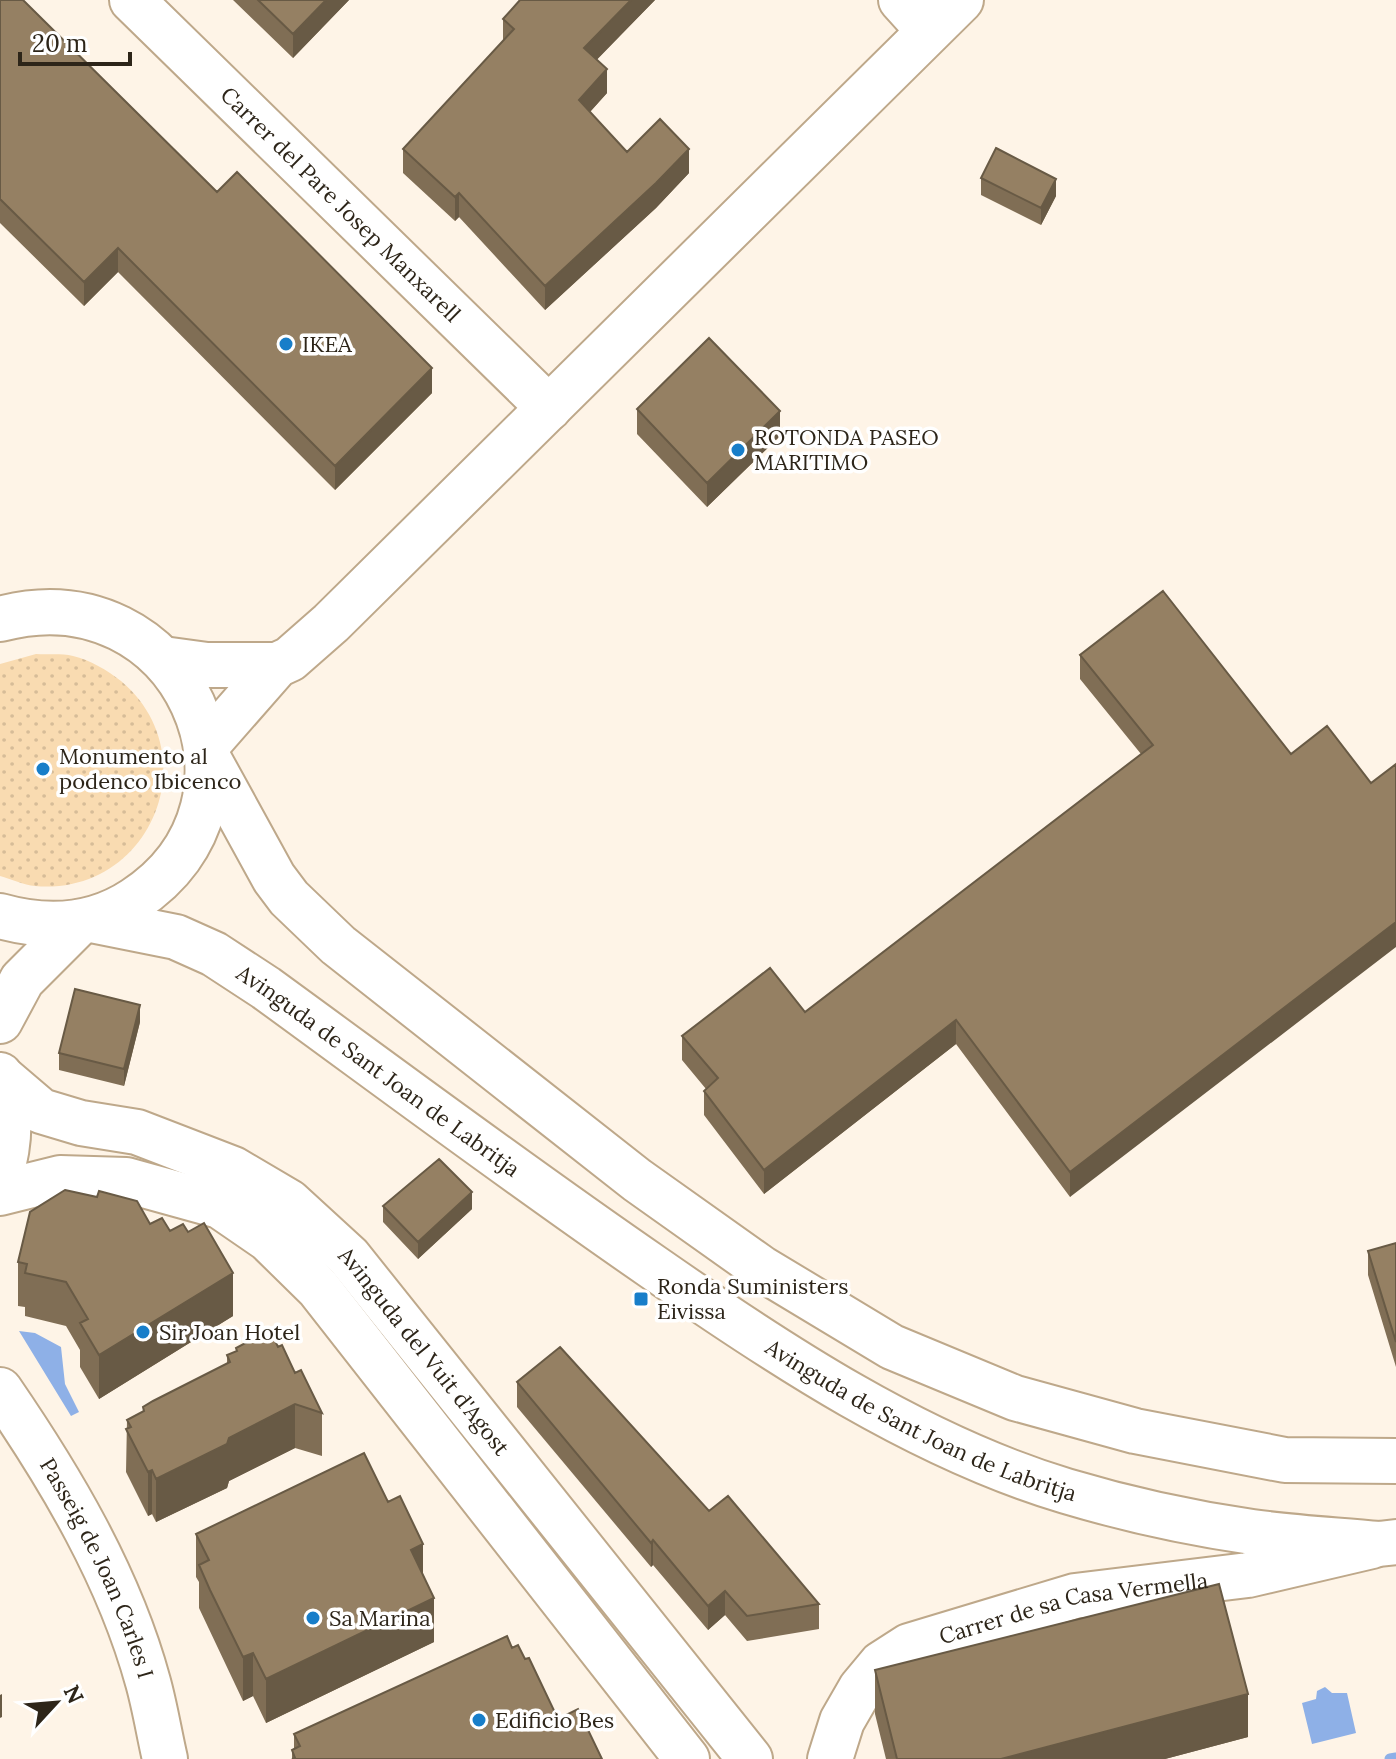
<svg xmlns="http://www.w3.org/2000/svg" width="1396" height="1759" font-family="Lora,serif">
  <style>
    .grass { fill: url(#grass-dots) }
    .water { fill: #8eb0e7 }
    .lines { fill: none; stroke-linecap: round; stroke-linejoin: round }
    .stream { stroke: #8eb0e7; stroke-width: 11 }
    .minor-casing { stroke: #bea88a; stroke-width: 48 }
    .major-casing { stroke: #bea88a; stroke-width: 48 }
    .minor { stroke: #fff; stroke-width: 44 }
    .major { stroke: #fff; stroke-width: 44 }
    .wall { fill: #806e55 }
    .shaded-wall { fill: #685a45 }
    .building { fill: #958063; stroke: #685a45; stroke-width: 2 }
    .poi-dot { fill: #187ec9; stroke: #fff; stroke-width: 3 }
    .labels { text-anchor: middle; stroke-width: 7; stroke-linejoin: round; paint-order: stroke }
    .street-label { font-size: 22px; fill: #2d2519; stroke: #fff }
    .poi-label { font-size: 22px; fill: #2d2519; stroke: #fff; text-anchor: start }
  </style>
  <defs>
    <pattern id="grass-dots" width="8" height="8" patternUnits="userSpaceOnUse" patternTransform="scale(2)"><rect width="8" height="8" fill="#f9dbb1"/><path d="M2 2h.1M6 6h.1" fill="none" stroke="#d6bc98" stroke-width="1.8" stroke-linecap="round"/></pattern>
  </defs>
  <rect width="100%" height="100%" fill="#fef4e7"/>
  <!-- grass -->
  <path class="grass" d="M36,654C48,655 61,653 73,656C90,660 107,670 121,681C209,755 150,896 35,886C24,885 11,879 0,876V664Z"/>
  <!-- water -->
  <path class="water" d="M19,1331L35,1333L61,1347L65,1384L79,1412L71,1416Z
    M1325,1687L1332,1693H1347L1356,1733L1312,1744L1302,1703L1316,1699L1317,1691Z"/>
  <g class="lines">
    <!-- stream -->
    <path class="stream" d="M1390,1759L1396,1758"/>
    <defs>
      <g id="minor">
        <path id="s1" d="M132,0L549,408"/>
        <path d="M901,0L929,31"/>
        <path d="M163,659L207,665H277"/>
        <path d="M206,746L277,665L290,659L331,623L961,0"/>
        <path d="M0,1021L22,980L80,922"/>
        <path d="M0,1075C12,1110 11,1142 0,1177"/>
        <path id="s2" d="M0,1076L41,1111L81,1123L137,1132L233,1169L289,1202L349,1257L750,1759"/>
        <path d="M0,1193L60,1178L126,1180L220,1206L268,1239L318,1288L687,1759"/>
        <path id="s3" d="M0,1390C61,1479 119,1576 148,1682C155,1707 159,1733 165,1759"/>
        <path id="s4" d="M830,1759L842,1721L861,1688L881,1664L909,1646L1075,1596L1248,1575L1372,1546"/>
      </g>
      <g id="major">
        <path d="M0,619C183,570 286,801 134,900C93,927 46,929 0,916"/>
        <path d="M207,756L274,878L289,898L338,945L637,1180L761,1268L892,1347L1015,1398L1135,1431L1285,1460L1396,1461"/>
        <path id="s5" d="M91,920L176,937L214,954L266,988C395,1082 522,1177 653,1267C778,1354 919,1447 1066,1491C1126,1509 1190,1523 1252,1532C1294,1538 1337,1540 1379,1544L1396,1542"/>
      </g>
    </defs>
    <!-- minor casing -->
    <use href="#minor" class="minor-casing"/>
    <!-- major casing -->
    <use href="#major" class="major-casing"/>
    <!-- minor -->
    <use href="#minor" class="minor"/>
    <!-- major -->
    <use href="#major" class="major"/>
  </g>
  <!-- wall -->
  <path class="wall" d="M0,0L217,192L432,393L335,490L118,272L84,306L0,223Z
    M233,0H349L293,58Z
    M520,0H655L596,60L607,93L590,112L627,152L689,173L656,208L545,310L459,217L455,221L403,173V149L503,41V19Z
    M981,178L1056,196L1041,225L981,195Z
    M637,409L780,436L707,507L637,434Z
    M1080,655L1291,754L1070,1197L956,1044L764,1194L704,1115V1091L706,1089L682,1060V1036L805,1012L1141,754L1080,679Z
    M140,1022L124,1086L59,1070V1053Z
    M383,1206L472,1209L418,1259L383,1222Z
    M170,1231L233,1316L99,1399L80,1367V1350L66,1326L25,1316V1307L18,1306V1262Z
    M1396,1243V1367L1368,1275V1251Z
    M278,1347L322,1413V1456L295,1448L229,1481L227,1488L156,1522L152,1514L148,1516L126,1472L127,1420L143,1412V1407L227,1364V1355L236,1351V1348Z
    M517,1382L709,1511L819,1604V1629L747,1641L725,1615L708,1630L653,1565L651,1567L517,1407Z
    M196,1534L423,1575L434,1642L266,1723L253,1696L243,1701L199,1608V1582L196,1577Z
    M512,1648L525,1659L558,1719L602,1759H292V1750L294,1749V1734Z
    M875,1670L1248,1737L1165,1759H886L875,1714Z"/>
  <!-- shaded-wall -->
  <path class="shaded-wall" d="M326,0H349L293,58V34Z
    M631,0H655L584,73V48Z
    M607,69V93L579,124V100Z
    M689,149V173L656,208L545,310V286Z
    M1056,179V196L1041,225V208Z
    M459,193V217L455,221V197Z
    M118,248V272L84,306V282Z
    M432,368V393L335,490V466Z
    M780,411V436L707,507V483Z
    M1396,922V947L1070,1197V1172Z
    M140,1005V1022L124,1086V1069Z
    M956,1020V1044L764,1194V1170Z
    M472,1192V1209L418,1259V1242Z
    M233,1273V1316L99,1399V1355Z
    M295,1404V1448L229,1481L227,1488L156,1522V1479L229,1438Z
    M152,1470V1514L148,1516V1472Z
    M653,1540V1565L651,1567V1543Z
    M423,1544V1588L411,1550Z
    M725,1591V1615L708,1630V1606Z
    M434,1598V1642L266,1723V1679Z
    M253,1653V1696L243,1701V1657Z
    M2,1694V1717L0,1718V1695Z
    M1248,1694V1737L1165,1759H1001Z"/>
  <!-- building -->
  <path class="building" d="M0,0H23L217,192L237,172L432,368L335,466L118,248L84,282L0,199Z
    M258,0H326L293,34Z
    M520,0H631L584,48L607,69L579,100L627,152L660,119L689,149L656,183L545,286L459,193L455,197L403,149L514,29L503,19Z
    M996,148L1056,179L1041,208L981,178Z
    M709,338L780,411L707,483L637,409Z
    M1163,591L1291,754L1327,726L1371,783L1396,764V922L1070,1172L956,1020L764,1170L704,1091L718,1078L682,1036L770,968L805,1012L1153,745L1080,655Z
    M75,989L140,1005L124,1069L59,1053Z
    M439,1159L472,1192L418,1242L383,1206Z
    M65,1190L97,1197L99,1191L137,1201L150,1224L162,1218L170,1231L183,1224L188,1232L204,1223L233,1273L99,1355L80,1323L88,1319L66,1282L25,1273L27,1264L18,1262L30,1212Z
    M1396,1243V1342L1368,1251Z
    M270,1330L278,1347L282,1345L295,1373L301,1370L322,1413L295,1404L229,1438L227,1444L156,1479L152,1470L148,1472L126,1429L131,1427L127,1420L144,1411L143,1407L153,1401L230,1362L227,1355L237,1351L236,1348Z
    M560,1347L709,1511L728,1496L819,1604L747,1616L725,1591L708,1606L653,1540L651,1543L517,1382Z
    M364,1453L388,1502L400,1496L423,1544L411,1550L434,1598L266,1679L253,1653L243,1657L210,1590L199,1565L209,1560L196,1534Z
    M1219,1584L1248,1694L1001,1759H897L875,1670Z
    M507,1636L512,1648L518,1645L525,1659L529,1658L558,1719L578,1709L602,1759H292L295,1758L292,1750L300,1746L294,1734Z"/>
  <!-- markers -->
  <g class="poi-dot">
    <circle cx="286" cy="344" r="8"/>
    <circle cx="738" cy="450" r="8"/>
    <circle cx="43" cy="769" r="8"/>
    <rect x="633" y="1291" width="16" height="16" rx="4"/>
    <circle cx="143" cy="1332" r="8"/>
    <circle cx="313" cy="1618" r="8"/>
    <circle cx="479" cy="1720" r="8"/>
  </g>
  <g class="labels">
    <!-- street labels -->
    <g class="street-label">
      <text dy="8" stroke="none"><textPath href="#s1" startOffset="292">Carrer del Pare Josep Manxarell</textPath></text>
      <text dy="8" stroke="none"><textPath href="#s5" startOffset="330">Avinguda de Sant Joan de Labritja</textPath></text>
      <text dy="8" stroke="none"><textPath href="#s2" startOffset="522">Avinguda del Vuit d'Agost</textPath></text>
      <text dy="8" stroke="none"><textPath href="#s5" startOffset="978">Avinguda de Sant Joan de Labritja</textPath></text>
      <text dy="8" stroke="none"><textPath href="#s3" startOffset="204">Passeig de Joan Carles I</textPath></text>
      <text dy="8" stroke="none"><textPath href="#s4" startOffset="312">Carrer de sa Casa Vermella</textPath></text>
    </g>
    <!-- poi labels -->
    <g class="poi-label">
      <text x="302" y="352">IKEA</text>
      <text x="754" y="445">ROTONDA PASEO<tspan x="754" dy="25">MARITIMO</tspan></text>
      <text x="59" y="764">Monumento al<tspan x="59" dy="25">podenco Ibicenco</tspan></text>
      <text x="657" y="1294">Ronda Suministers<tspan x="657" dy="25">Eivissa</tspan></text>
      <text x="159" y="1340">Sir Joan Hotel</text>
      <text x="329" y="1626">Sa Marina</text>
      <text x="495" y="1728">Edificio Bes</text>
    </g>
  </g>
  <!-- north arrow -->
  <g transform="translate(56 1703) rotate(64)" stroke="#ffffff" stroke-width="6" paint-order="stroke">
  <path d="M0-6L14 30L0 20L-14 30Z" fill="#2d2519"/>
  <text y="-12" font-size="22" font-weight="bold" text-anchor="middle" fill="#2d2519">N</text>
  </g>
  <!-- scale -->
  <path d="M20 52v12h110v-12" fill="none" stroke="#2d2519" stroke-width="4"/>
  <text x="32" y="52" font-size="24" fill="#2d2519" stroke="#ffffff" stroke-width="6" paint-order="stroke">20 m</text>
</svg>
